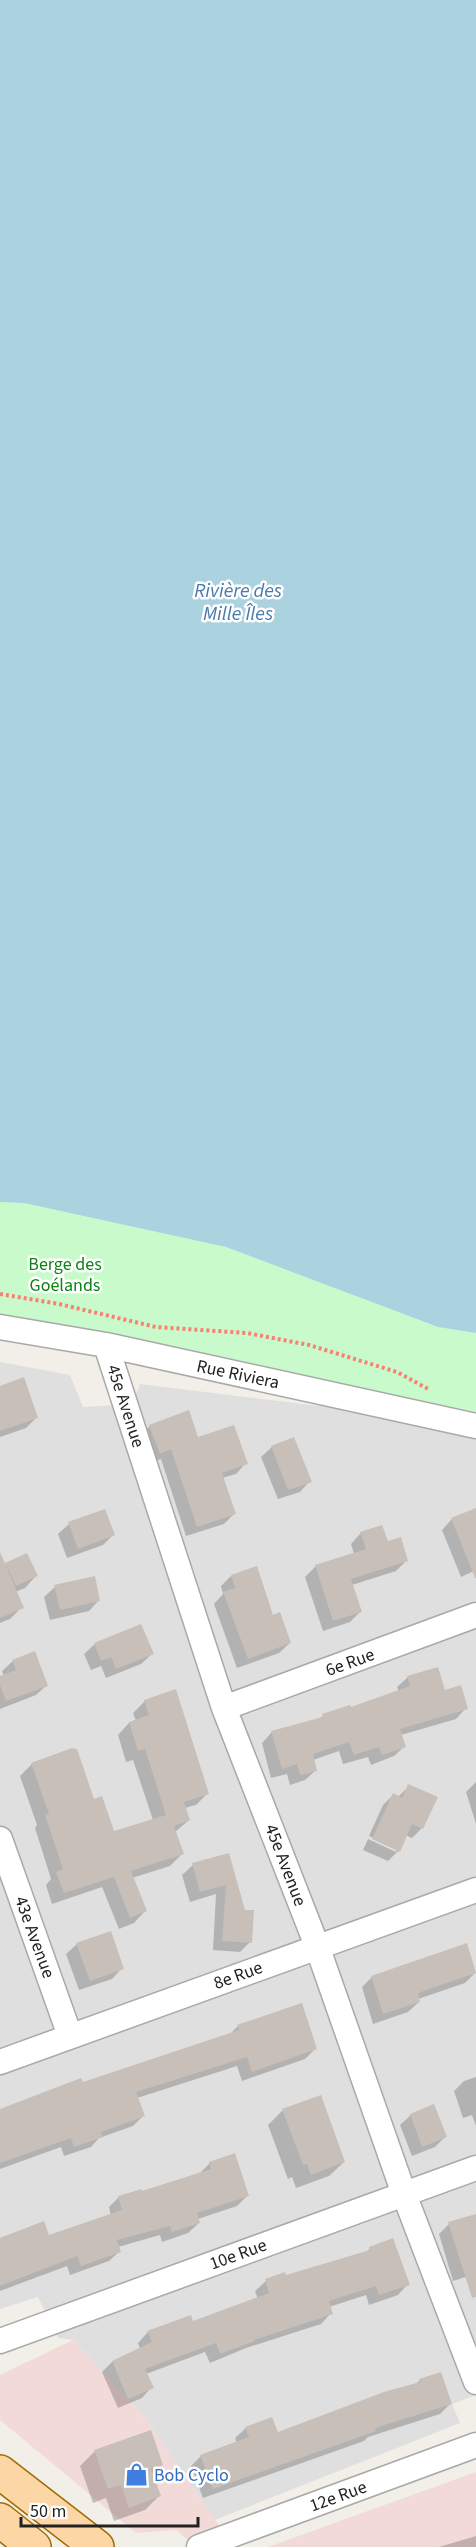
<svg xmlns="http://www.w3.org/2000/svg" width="476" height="2547" font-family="'Source Sans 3',sans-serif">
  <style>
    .residential { fill: #e0dfdf }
    .commercial { fill: #f2dad9 }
    .park { fill: #c8facc }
    .water { fill: #aad3df }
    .shadow { fill: #0003 }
    .building { fill: #c7bfb8 }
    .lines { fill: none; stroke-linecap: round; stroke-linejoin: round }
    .street-casing { stroke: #a9a9a9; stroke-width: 27 }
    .primary-casing { stroke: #a06b00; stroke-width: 36 }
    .path { stroke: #fa8072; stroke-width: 4; stroke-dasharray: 3 3; stroke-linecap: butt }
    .street { stroke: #fff; stroke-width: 24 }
    .primary { stroke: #fcd6a4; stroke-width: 33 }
    .labels { text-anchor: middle; stroke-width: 5; stroke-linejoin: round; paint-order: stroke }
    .park-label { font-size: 18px; fill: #0c8416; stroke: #fff }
    .street-label { font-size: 18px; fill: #222; stroke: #fff }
    .shop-label { font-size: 18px; fill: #366cbe; stroke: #fff; text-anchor: start }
    .water-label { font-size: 20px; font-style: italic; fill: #4a7aab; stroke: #fff }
  </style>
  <rect width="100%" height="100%" fill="#f2efe9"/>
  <!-- residential -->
  <path class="residential" d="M0,1362L70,1375L83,1407L132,1404L140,1384L385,1414L476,1433V2395L452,2404L460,2423L215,2520L145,2418L73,2340L58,2338L38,2297L0,2309Z"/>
  <!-- commercial -->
  <path class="commercial" d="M73,2340L145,2418L215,2520L238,2547H196L176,2530L136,2533L0,2420V2375Z
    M476,2472V2547H268Z"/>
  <!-- park -->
  <path class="park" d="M0,1202L24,1203L226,1247L438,1327L476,1333V1424L0,1325Z"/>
  <!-- water -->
  <path class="water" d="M0,0H476V1333L438,1327L226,1247L24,1203L0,1202Z"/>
  <!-- shadow -->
  <path class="shadow" d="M0,1387L36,1418L26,1428L0,1437Z
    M150,1426L197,1439L246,1463L236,1474L222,1478L234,1514L224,1524L186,1536L161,1459L149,1463L140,1436Z
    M272,1447L310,1481L300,1492L278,1499L261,1457Z
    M476,1510V1570L461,1577L442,1530L452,1519Z
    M69,1524L114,1534L103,1545L67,1558L58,1534Z
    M361,1533L387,1543L406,1561L396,1571L352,1585L361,1611L350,1622L323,1631L305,1577L315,1567L354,1554L351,1544Z
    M26,1555L36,1576L25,1588L15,1592L22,1607L10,1619L0,1623V1567Z
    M231,1576L272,1617L290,1643L279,1653L237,1668L214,1604L223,1594L221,1586Z
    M55,1587L99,1600L89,1611L50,1620L44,1597Z
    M95,1644L152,1654L141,1664L106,1678L101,1666L91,1670L84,1654Z
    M13,1661L47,1685L36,1695L0,1709V1678L4,1676L2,1671Z
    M408,1677L444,1692L466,1708L456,1719L401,1735L405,1746L394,1756L371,1765L368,1757L343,1764L339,1751L313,1760L316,1770L305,1780L290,1785L287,1774L271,1778L262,1743L272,1732L319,1719L323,1716L350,1709L399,1692L397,1687Z
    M145,1701L208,1793L196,1805L185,1808L189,1820L175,1832L182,1854L170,1866L132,1878L145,1911L134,1923L119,1929L102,1887L52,1904L46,1885L51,1879L35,1828L37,1825L20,1776L32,1764L94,1801L113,1833L153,1820L133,1760L126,1762L118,1735L129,1723L136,1721L133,1713Z
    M476,1782V1824L466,1792Z
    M409,1786L422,1828L412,1838L405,1835L398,1851L388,1861L363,1850L368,1839L396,1852V1848L369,1836L383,1805L393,1795L398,1797Z
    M228,1855L250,1942L240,1952L213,1950L216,1894L190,1902L182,1875L193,1865Z
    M77,1944L122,1968L112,1979L79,1990L66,1954Z
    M476,1972L465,1983L418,1999L419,2002L408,2012L373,2024L362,1987L372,1977Z
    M238,2026L315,2049L305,2059L242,2081L237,2066L137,2098L143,2116L133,2126L99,2138L91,2147L64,2156L61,2147L0,2169V2111L229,2035Z
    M476,2077V2126L472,2115L463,2118L454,2091L464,2081Z
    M283,2110L344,2162L329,2176L296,2188L292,2177L288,2179L268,2125Z
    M411,2115L445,2137L435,2147L412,2156L400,2125Z
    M210,2163L247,2196L237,2206L198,2219L199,2223L188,2233L162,2242L160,2235L118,2247L120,2251L109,2261L70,2275L67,2266L0,2291V2238L43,2223L48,2237L111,2216L109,2207L119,2197L141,2193L199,2174Z
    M476,2218V2289L472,2275L453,2281L439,2234L449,2224Z
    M370,2248L408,2284L398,2295L369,2305L366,2295L329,2307L331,2313L321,2324L246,2348L210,2363L205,2352L146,2374L152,2387L142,2398L118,2408L102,2372L112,2362L140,2349L138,2343L148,2332L192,2322L258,2299L255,2291L266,2281L285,2277L366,2253Z
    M420,2380L450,2404L440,2414L368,2437L364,2441L203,2498L191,2466L201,2456L237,2443L235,2438L246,2428L277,2434L416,2384Z
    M150,2432L161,2465L152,2474L159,2496L145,2510L114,2521L106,2498L93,2503L80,2466L94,2452Z
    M476,2536V2547H439Z"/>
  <!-- building -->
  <path class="building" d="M24,1377L38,1418L0,1431V1386Z
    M189,1410L198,1437L234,1425L248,1464L222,1473L236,1514L197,1527L171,1449L160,1454L149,1425Z
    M294,1437L312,1482L288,1490L271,1446Z
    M476,1508V1578H475L451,1518Z
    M105,1509L115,1535L78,1549L68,1522Z
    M382,1525L388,1541L401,1537L408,1561L351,1579L362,1612L333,1621L315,1565L366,1549L360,1532Z
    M0,1552L24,1608L0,1618Z
    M27,1553L38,1576L16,1586L5,1563Z
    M257,1566L273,1615L280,1612L291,1643L248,1659L223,1592L235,1588L231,1575Z
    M95,1576L100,1601L60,1610L54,1585Z
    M141,1624L154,1654L116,1669L111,1657L101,1661L94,1643Z
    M35,1651L48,1686L6,1701L0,1685V1676L16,1670L12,1660Z
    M438,1667L445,1690L461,1685L468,1709L400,1729L406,1747L382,1755L379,1747L354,1755L349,1742L313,1754L317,1771L300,1775L297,1764L282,1769L271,1731L323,1717L322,1714L350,1705L351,1707L410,1686L407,1676Z
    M176,1689L209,1794L184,1802L190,1820L174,1826L184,1854L131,1871L147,1911L130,1918L114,1877L64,1893L56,1872L63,1869L45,1815L49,1814L31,1763L72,1748L77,1749L94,1799L102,1796L114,1831L166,1815L145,1749L138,1751L129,1722L149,1715L144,1700Z
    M408,1784L438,1797L423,1829L412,1824L400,1852L372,1839L393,1793L402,1798Z
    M229,1853L245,1910H254L252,1943L222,1941L226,1885L200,1892L192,1863Z
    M111,1931L124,1969L90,1981L76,1943Z
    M467,1943L476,1973L418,1993L420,2002L383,2014L371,1976Z
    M302,2003L317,2049L252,2072L247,2057L136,2092L145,2116L101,2132L103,2137L74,2147L71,2138L0,2163V2109L81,2078L83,2082L239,2030L237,2025Z
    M321,2095L345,2162L311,2175L307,2164L303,2165L282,2109Z
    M434,2104L447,2137L422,2147L410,2114Z
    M235,2153L249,2196L197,2213L200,2223L172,2232L170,2226L117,2240L121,2252L81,2266L77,2256L0,2286V2238L44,2221L49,2235L122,2210L118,2196L142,2189V2191L211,2169L209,2162Z
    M476,2214V2297L472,2298L448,2222Z
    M393,2238L410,2285L379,2295L376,2286L329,2301L333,2314L254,2340L255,2341L220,2354L216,2343L145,2369L154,2388L128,2399L112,2361L152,2342L147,2331L191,2315L193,2321L269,2293L265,2279L285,2272L286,2275L370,2250L369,2247Z
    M441,2372L452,2404L375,2428L376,2431L213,2489L200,2455L249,2437L245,2427L272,2417L278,2432L384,2392L420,2382L419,2379Z
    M151,2430L163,2465L151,2469L161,2496L129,2508L121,2485L108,2489L94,2450Z"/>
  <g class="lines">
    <defs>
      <path id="street" d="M0,1327L106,1345L476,1426
        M106,1345L224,1708L317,1946L404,2194L476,2382
        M224,1708L476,1615
        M0,1839L70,2036
        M0,2062L476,1890
        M0,2341L476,2168
        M199,2547L476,2445"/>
      <path id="primary" d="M0,2472L97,2547
        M0,2520L34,2547"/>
    </defs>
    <!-- street casing -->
    <use href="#street" class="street-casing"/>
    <!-- primary casing -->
    <use href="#primary" class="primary-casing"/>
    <!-- path -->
    <path class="path" d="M0,1294L59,1304L156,1327L247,1333L309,1345L397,1372L430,1390"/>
    <!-- street -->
    <use href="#street" class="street"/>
    <!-- primary -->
    <use href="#primary" class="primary"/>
  </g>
  <!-- icons -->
  <defs>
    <symbol id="shop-bare" viewBox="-9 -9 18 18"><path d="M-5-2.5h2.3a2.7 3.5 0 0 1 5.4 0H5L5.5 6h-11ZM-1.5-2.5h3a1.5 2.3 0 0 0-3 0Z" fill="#3f7fe0" stroke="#fff" stroke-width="2.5" paint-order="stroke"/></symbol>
  </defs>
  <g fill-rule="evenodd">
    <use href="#shop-bare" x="120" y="2458" width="33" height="33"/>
  </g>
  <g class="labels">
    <!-- park labels -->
    <g class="park-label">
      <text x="65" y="1270">Berge des<tspan x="65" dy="21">Goélands</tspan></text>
    </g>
    <!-- street labels -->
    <g class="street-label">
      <text transform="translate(238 1374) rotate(12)" y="6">Rue Riviera</text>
      <text transform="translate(126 1406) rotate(72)" y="6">45e Avenue</text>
      <text transform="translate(350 1662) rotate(-20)" y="6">6e Rue</text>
      <text transform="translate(286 1865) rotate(69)" y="6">45e Avenue</text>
      <text transform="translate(35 1937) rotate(70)" y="6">43e Avenue</text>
      <text transform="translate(238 1975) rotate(-20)" y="6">8e Rue</text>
      <text transform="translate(238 2254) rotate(-20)" y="6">10e Rue</text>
      <text transform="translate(338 2496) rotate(-20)" y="6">12e Rue</text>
    </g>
    <!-- shop labels -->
    <g class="shop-label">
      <text x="154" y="2481">Bob Cyclo</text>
    </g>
    <!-- water labels -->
    <g class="water-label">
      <text x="238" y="597">Rivière des<tspan x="238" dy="23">Mille Îles</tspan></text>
    </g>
  </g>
  <!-- scale -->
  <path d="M21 2517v9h177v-9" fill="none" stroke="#222222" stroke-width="3"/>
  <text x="30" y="2517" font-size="18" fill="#222222" stroke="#ffffff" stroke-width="4.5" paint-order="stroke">50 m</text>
</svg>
